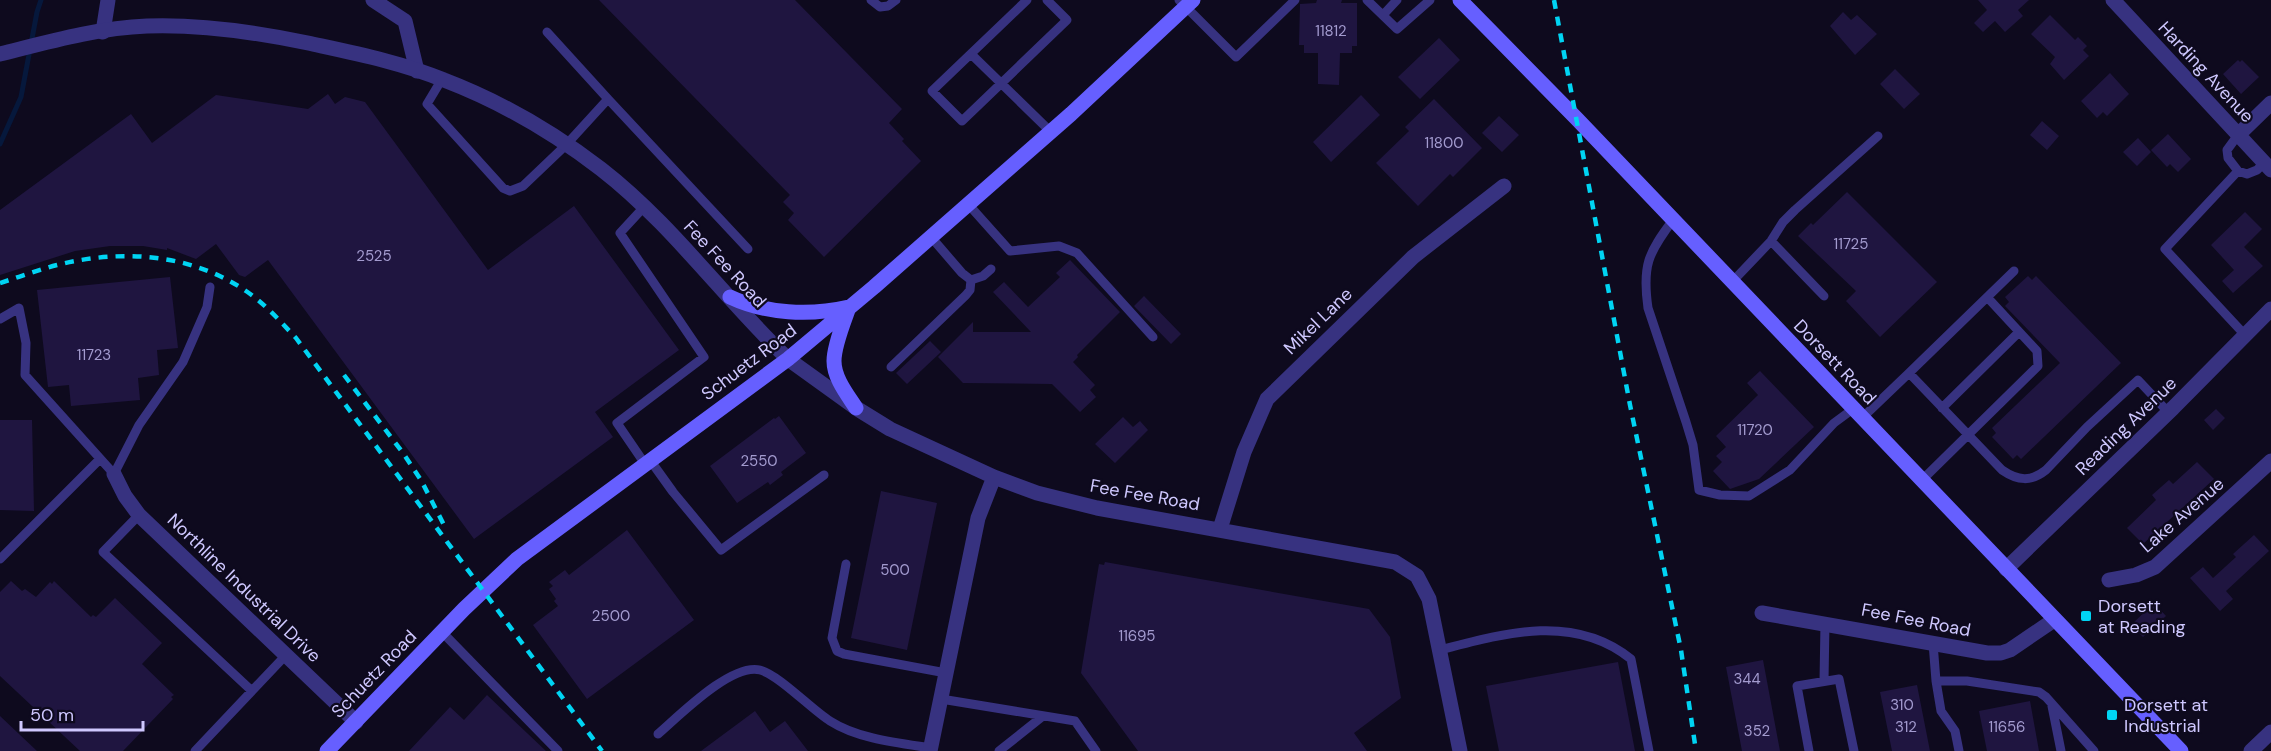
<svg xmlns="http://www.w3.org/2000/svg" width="2271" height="751" font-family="'DM Sans',sans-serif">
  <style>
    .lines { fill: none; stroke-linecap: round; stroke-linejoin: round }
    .stream { stroke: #06183c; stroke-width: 5 }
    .building { fill: #1f1540 }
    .service { stroke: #373280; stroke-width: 9 }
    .minor { stroke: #373280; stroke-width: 15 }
    .tertiary { stroke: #373280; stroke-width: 15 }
    .secondary { stroke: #665fff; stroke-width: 15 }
    .rail { stroke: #00d4f3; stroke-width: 4.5; stroke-dasharray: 9 8; stroke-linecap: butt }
    .poi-dot { fill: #00d4f3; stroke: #0e0a1e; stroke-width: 2 }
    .labels { text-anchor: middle; stroke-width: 4.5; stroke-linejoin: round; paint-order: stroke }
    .number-label { font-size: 15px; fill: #a39bcf }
    .street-label { font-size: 18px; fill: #cfc8ff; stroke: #0e0a1e }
    .poi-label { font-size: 18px; fill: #cfc8ff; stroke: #0e0a1e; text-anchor: start }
  </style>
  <rect width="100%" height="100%" fill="#0e0a1e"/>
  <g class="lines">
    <!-- stream -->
    <path class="stream" d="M0,144L21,97L37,12L41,0"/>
  </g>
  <!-- building -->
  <path class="building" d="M599,0H795L902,109L889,123L904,139L902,141L921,161L824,257L788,220L794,213L783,202L790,195Z
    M1317,0H1342L1341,3H1357V46H1352V53H1340L1339,85L1318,84V53H1304V45H1299L1300,4L1316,3Z
    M1978,0H2029L2018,10L2023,16L2005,32L1995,21L1983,32L1974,23L1987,10Z
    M1843,12L1851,20L1857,15L1877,34L1855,55L1830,26Z
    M2050,15L2075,40L2078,37L2087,46L2083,50L2089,56L2064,80L2050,64L2055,57L2031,34Z
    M1439,38L1460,60L1420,99L1398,77Z
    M2238,60L2240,62L2242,60L2259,77L2241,94L2223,74Z
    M1895,69L1920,94L1904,109L1880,84Z
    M2110,73L2129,94L2107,116L2103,112L2097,118L2081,101Z
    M328,94L335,104L345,97L365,102L488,270L574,206L679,350L595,412L613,437L474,539L268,260L245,277L239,275L216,244L196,259L167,248V250L143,246H110L75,251L0,275V210L131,114L152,143L216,95L308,109Z
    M1361,95L1380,115L1331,162L1313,142Z
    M1434,99L1482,148L1453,177L1450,174L1418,206L1376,163L1409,131L1405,127Z
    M1499,116L1519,135L1502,152L1482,133Z
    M2042,121L2059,136L2047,150L2030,135Z
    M2168,134L2191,159L2178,172L2170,164L2167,167L2151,150Z
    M2138,138L2151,152L2137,166L2123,152Z
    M1847,192L1937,282L1880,337L1846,301L1856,291L1798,236L1811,223L1813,225Z
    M2245,212L2262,229L2244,247L2263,266L2233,293L2222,281L2234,270L2211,245Z
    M1070,260L1120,312L1077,355L1078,357L1073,362L1095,385L1090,390L1096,397L1080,412L1052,384L963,383L938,357L973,322V332H1031L993,292L1004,282L1028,307L1060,277L1056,273Z
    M2028,276L2032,280L2036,276L2121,363L2021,459L2017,455L2013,459L1992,437L1996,433L1992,428L2060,363L2005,306L2009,302L2005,297Z
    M170,277L178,348L157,350L159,375L138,378L140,400L71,406L69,385L48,387L37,290Z
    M1144,296L1181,334L1171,344L1134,306Z
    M930,341L941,352L907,384L896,373Z
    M1760,371L1814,427L1759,479L1730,489L1713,471L1722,462L1716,456L1726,447L1716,436L1758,395L1747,383Z
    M2216,409L2225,418L2213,430L2204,420Z
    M779,416L806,453L781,472L783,475L770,485L768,482L737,503L710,466L774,418L775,419Z
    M1123,417L1133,427L1140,421L1148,430L1115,463L1095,444Z
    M0,420H32L34,511L0,510Z
    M2197,462L2214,479L2143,544L2127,528L2156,500L2152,495L2169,480L2173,484Z
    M881,491L937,503L907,650L851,638Z
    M627,530L694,620L587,699L533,625L558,606L554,601L556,599L549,589L553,586L549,582L565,570L569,575Z
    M2254,535L2269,551L2226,591L2233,599L2220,611L2190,578L2203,567L2213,578L2236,557L2233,554Z
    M1105,562L1369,609L1390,637L1401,698L1354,733L1367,751H1138L1081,673L1099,564L1104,565Z
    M11,581L22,591L25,589L36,597L50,582L52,584L54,581L91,617L93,615L96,617L115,598L162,643L142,664L174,695L171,697L173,699L123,751H80L0,676V592Z
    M2154,603L2166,616L2143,637L2131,625Z
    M1763,660L1780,751H1742L1726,667Z
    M1618,662L1635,751H1499L1486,686Z
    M1917,685L1930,751H1892L1880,692Z
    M487,695L546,751H409L450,707L464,720Z
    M2030,701L2039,751H1987L1979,711Z
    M755,711L770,732L785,721L808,751H701Z
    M0,716L37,751H0Z"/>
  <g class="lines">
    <!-- service -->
    <path class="service" d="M871,0L880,7L888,6L896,0
      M1027,0L932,91L962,121L1067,20L1047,0
      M1179,0L1236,57L1295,0
      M1367,0L1397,29L1430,0
      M1383,15L1397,0
      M547,32L608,99
      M971,54L1051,132
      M442,79L427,104L503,188L510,191L523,186L566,145L608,99L748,249
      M2238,135L2227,150L2228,158L2238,171
      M968,204L1010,251L1059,246L1077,253L1153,337
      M644,207L620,233L704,357L617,423L645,464
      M1673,220C1648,253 1642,266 1648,308L1686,422L1693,445L1699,490L1720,495L1749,496L1790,470L1834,423L1853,409
      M931,237L962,273L971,280L983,276L991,269
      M1771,241L1824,296
      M1732,282L1771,241L1783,222L1795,210L1878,136
      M0,319L19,308L26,343L25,375L114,474L139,425L183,362L207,307L210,287
      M2245,335L2165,249L2238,171L2247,174L2257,170L2264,163
      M891,367L966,295L970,290L971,280
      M1909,373L2014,271
      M1942,408L2019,332
      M1862,418L1909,373L2002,470C2018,481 2031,482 2046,470L2087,427L2138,380L2169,413
      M650,460L673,492L721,550L824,475
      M1921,481L2038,366L2037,351L1987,297
      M139,515L103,552L252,691
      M0,559L100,459
      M846,564L832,638L837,651L844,654L946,673
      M442,632L558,751
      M1933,643L1936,681H1967L2039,692L2046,697L2094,751
      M1440,650C1504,633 1574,613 1631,659L1649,751
      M1824,681L1825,623
      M1936,681L1941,711L1955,731L1959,751
      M941,699L1075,721L1096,751
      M2052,706L2061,751
      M658,734C679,716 731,663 760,670C779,675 811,709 830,721C858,739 898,743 931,748
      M195,751L286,655
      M999,751L1043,716
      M1809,751L1797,686L1839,679L1854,751"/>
    <!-- minor -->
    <path class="minor" d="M373,0L405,21L417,71
      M2113,0L2271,170
      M103,32L108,0
      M2238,135L2271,103
      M788,359L856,408L890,429L994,477L1037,493L1097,508L1395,562L1417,576L1429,599L1460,751
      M114,474L125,496L139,515L356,722
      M1220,529L1244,452L1267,399L1413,257L1504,186
      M2006,569L2173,408L2271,309
      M2109,580L2136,575L2155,567L2271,461
      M1762,613L1987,653H2001L2010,650L2054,620
      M930,751L978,518L994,477
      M2251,751L2271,732"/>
    <!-- tertiary -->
    <path class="tertiary" d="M0,54C48,42 97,28 147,26C201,24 255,32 308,43C354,53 400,62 444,80C499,101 554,133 601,169C672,224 724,298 788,359"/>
    <!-- secondary -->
    <path class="secondary" d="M1460,0L1577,119L2181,751
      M730,297C766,314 810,316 849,307
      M848,310C843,324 834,346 834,361C834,378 847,394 856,408
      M327,751L464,609L517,559L788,359L874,287L1071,114L1193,0"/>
    <!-- rail -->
    <path class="rail" d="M1554,0L1630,405L1681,650L1696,751
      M0,283C19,277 38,270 57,265C121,249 190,253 246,291C265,304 280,321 296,338L602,751
      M344,375L403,453L421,480L444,525"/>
  </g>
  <!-- markers -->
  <g class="poi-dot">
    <rect x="2080" y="610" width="12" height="12" rx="3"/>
    <rect x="2106" y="709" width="12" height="12" rx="3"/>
  </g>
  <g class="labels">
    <!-- number labels -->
    <g class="number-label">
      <text x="1331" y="36">11812</text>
      <text x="1444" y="148">11800</text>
      <text x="1851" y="249">11725</text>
      <text x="374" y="261">2525</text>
      <text x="94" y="360">11723</text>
      <text x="1755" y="435">11720</text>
      <text x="759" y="466">2550</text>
      <text x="895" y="575">500</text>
      <text x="611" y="621">2500</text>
      <text x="1137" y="641">11695</text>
      <text x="1747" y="684">344</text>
      <text x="1902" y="710">310</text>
      <text x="1906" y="732">312</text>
      <text x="2007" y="732">11656</text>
      <text x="1757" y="736">352</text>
    </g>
    <!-- street labels -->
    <g class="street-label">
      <text transform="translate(2206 72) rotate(47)" y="6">Harding Avenue</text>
      <text transform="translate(725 264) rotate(47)" y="6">Fee Fee Road</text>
      <text transform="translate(1318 321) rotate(-44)" y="6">Mikel Lane</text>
      <text transform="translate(749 362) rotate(-37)" y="6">Schuetz Road</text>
      <text transform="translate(1835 362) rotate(46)" y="6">Dorsett Road</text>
      <text transform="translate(2126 426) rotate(-44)" y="6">Reading Avenue</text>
      <text transform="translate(1145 495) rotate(10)" y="6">Fee Fee Road</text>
      <text transform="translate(2182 515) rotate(-41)" y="6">Lake Avenue</text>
      <text transform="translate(244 588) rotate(44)" y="6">Northline Industrial Drive</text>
      <text transform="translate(1916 620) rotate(11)" y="6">Fee Fee Road</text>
      <text transform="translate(374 674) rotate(-46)" y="6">Schuetz Road</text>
    </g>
    <!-- poi labels -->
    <g class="poi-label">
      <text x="2098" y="612">Dorsett<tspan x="2098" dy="21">at Reading</tspan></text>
      <text x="2124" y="711">Dorsett at<tspan x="2124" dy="21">Industrial</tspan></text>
    </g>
  </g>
  <!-- scale -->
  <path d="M21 721v9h122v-9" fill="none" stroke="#cfc8ff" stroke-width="3"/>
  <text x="30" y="721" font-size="18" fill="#cfc8ff" stroke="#0e0a1e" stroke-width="4.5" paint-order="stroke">50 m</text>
</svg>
